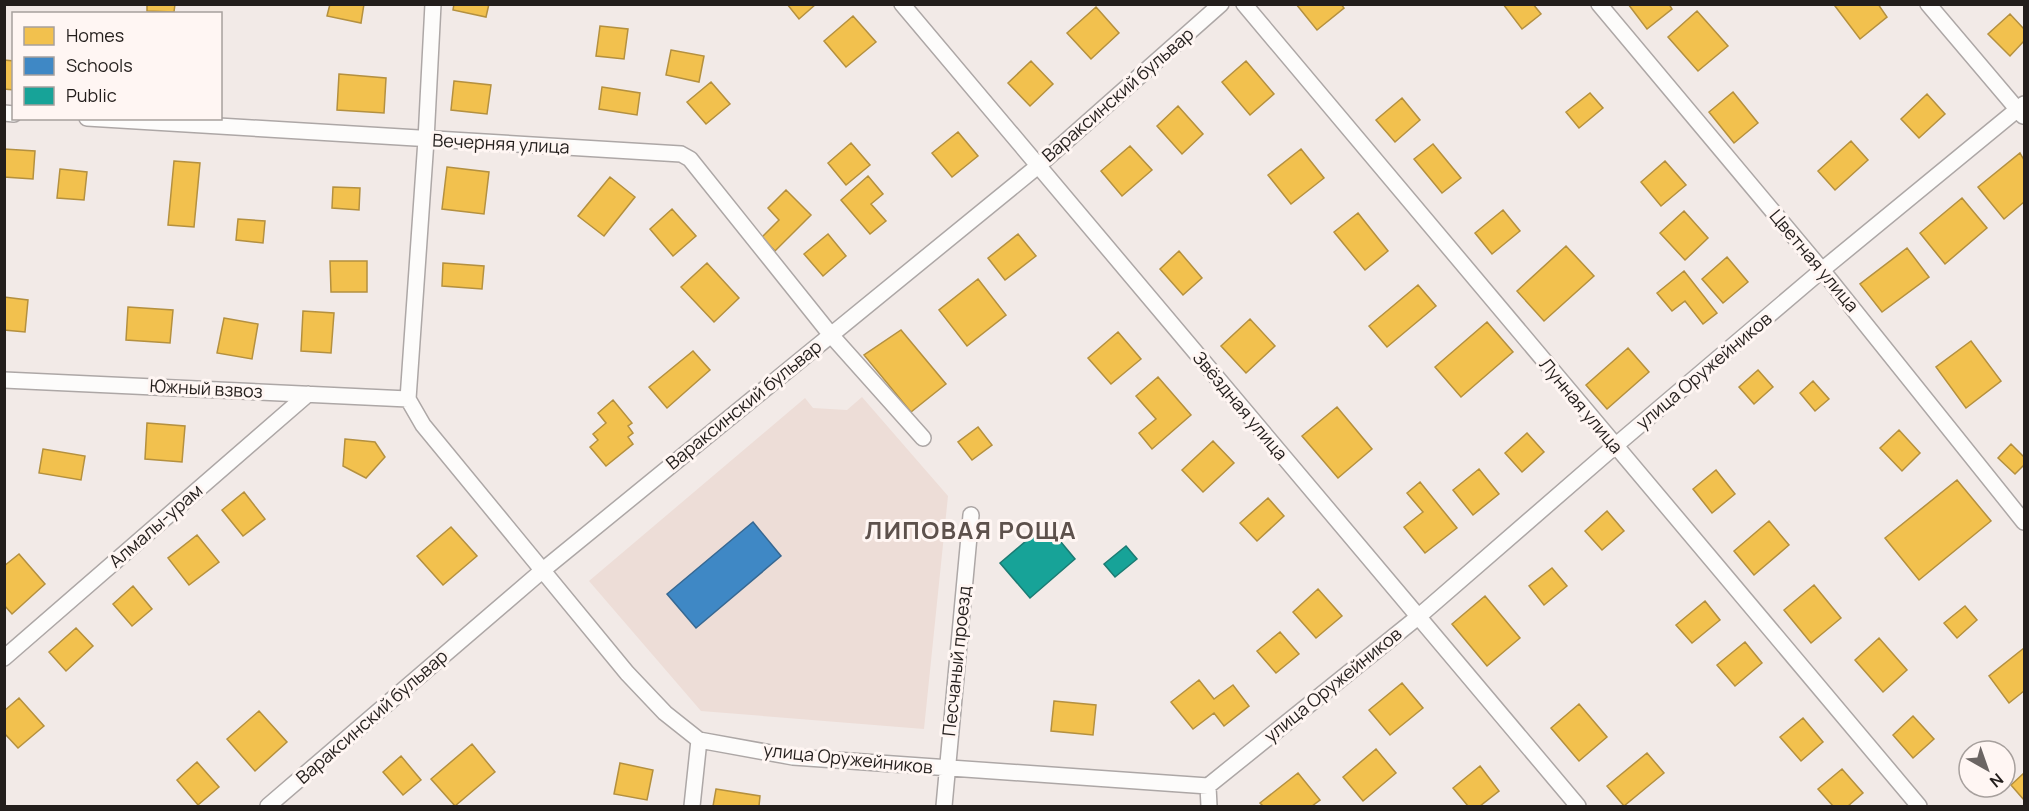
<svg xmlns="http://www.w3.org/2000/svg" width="2029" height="811" font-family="Manrope,sans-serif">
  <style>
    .built { fill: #edddd7 }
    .homes { fill: #f2c14e; stroke: #b4903f; stroke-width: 1.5 }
    .schools { fill: #3f88c5; stroke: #376892; stroke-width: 1.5 }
    .public { fill: #17a398; stroke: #1b7b73; stroke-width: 1.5 }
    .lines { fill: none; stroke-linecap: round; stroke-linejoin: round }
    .street-casing { stroke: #ada7a6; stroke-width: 18 }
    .street { stroke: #fdfcfb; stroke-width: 15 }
    .labels { text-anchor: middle; stroke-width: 6; stroke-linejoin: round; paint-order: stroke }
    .street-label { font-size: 18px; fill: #231e1c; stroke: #fff6f3 }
    .district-label { font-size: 24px; font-weight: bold; letter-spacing: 1.5px; fill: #5d514c; stroke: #fff6f3 }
  </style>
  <rect width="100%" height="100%" fill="#f2eae7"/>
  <!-- built -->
  <path class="built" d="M862,397L948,496L924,729L701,711L589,581L805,398L813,408L847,410Z"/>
  <!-- homes -->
  <path class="homes" d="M147,4H175L174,12L147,11Z
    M330,4H364L361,23L327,16Z
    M454,4H489L486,17L453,10Z
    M787,4H816L799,19Z
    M1296,4H1341L1344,8L1317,30Z
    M1503,4H1533L1541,14L1522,29Z
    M1628,4H1669L1672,9L1647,29Z
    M1837,4H1878L1887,17L1860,39L1835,6Z
    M1096,7L1119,33L1091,59L1067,33Z
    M1697,11L1728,46L1698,71L1668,37Z
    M2010,14L2024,29V41L2010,56L1988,34Z
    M853,16L876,42L846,67L824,41Z
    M600,26L628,29L624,59L596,56Z
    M671,50L704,56L699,82L666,75Z
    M4,60L14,61V90L4,89Z
    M1031,61L1053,84L1030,106L1008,83Z
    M1246,61L1274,94L1250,115L1222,82Z
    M339,74L386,78L384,113L337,110Z
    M454,81L491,85L487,114L451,110Z
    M711,82L730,104L706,124L687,102Z
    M602,87L640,93L637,115L599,109Z
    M1733,92L1758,123L1734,143L1709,112Z
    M1590,93L1603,108L1579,128L1566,112Z
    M1927,94L1945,114L1919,138L1901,119Z
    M1402,98L1420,120L1395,142L1376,120Z
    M1178,106L1203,134L1182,154L1157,126Z
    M958,132L978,156L952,177L932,153Z
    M1851,141L1868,160L1835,190L1818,171Z
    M851,143L870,165L846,185L828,163Z
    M1433,144L1461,178L1442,193L1414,159Z
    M1130,146L1152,170L1122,196L1101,171Z
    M4,149L35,151L33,179L4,177Z
    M1301,149L1324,178L1291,204L1268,175Z
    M2020,153L2024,160V202L2004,219L1978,187Z
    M174,161L200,163L194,227L168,225Z
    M1665,161L1686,185L1661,206L1641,182Z
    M447,167L489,172L484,214L442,209Z
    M60,169L87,172L84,200L57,198Z
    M868,176L883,194L871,204L886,221L870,234L841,200Z
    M610,177L635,197L604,236L578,216Z
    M333,187L360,188L359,210L332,208Z
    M786,190L811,215L775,251L762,237L779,220L768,208Z
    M1962,198L1987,228L1945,264L1920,233Z
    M672,209L696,236L673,256L650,229Z
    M1503,210L1520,231L1492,254L1475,233Z
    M1684,211L1708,238L1685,260L1660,233Z
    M1358,213L1388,251L1365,270L1334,232Z
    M238,219L265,221L263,243L236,240Z
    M828,234L846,256L823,276L804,254Z
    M1018,234L1036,256L1005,280L988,258Z
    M1566,246L1594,276L1544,321L1517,291Z
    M1907,248L1929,277L1882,312L1860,284Z
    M1179,251L1202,278L1183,295L1160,269Z
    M1727,257L1748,282L1723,303L1702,279Z
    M330,261H367V292H331Z
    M443,263L484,266L482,289L442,286Z
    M707,263L739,298L714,322L681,287Z
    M1684,271L1717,313L1703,324L1685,301L1672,311L1657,293Z
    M978,279L1006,315L967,346L939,310Z
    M1418,285L1436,306L1387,347L1369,326Z
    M4,297L28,300L25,332L4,330Z
    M128,307L173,310L170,343L126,340Z
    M303,311L334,313L331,353L301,351Z
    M224,318L258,324L252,359L217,353Z
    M1250,319L1275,346L1246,373L1221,346Z
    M1487,322L1513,352L1461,397L1435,367Z
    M901,330L946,384L911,412L864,355Z
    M1118,332L1141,359L1111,384L1088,358Z
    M1971,341L2001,381L1966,408L1936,367Z
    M1628,348L1649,372L1607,409L1586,385Z
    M693,351L710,370L667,408L649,387Z
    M1758,370L1773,387L1754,404L1739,387Z
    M1158,377L1191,415L1152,449L1139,433L1156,419L1136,396Z
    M1813,381L1829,399L1815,411L1800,393Z
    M613,400L632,423L628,426L633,433L628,437L633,444L606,466L590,447L598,440L593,434L606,423L598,413Z
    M1337,407L1372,449L1338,478L1302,436Z
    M147,423L185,426L182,462L145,459Z
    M978,427L992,445L972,460L958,442Z
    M1899,430L1920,453L1902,471L1880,448Z
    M1527,433L1544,452L1522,472L1505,453Z
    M345,439L375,442L385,457L366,478L343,466Z
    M1213,441L1234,463L1203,492L1182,470Z
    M2011,444L2024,457V465L2015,474L1998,458Z
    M43,449L85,456L81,480L39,473Z
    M1479,469L1499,494L1473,515L1453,490Z
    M1716,470L1735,494L1712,513L1693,489Z
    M1957,480L1991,521L1919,580L1885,538Z
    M1420,482L1457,528L1425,553L1404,527L1423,512L1407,493Z
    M244,492L265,519L243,536L222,510Z
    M1268,498L1284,516L1257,541L1240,523Z
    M1607,511L1624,531L1602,550L1585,531Z
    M1769,521L1789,545L1754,575L1734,551Z
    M451,527L477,556L443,585L417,556Z
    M197,535L219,562L189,585L168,558Z
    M19,554L45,584L12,614L4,605V566Z
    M1552,568L1567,586L1544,605L1529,586Z
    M1814,585L1841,618L1811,643L1784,610Z
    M133,586L152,609L132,626L113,604Z
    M1318,589L1342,616L1316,638L1293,612Z
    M1485,596L1520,638L1487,666L1452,624Z
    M1705,601L1720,620L1692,643L1676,625Z
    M1965,606L1977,620L1957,638L1944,623Z
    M76,628L93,646L66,671L49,652Z
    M1280,632L1299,654L1276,673L1257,651Z
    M1879,638L1907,670L1883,692L1855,660Z
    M1745,642L1762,663L1735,686L1717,665Z
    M2024,648V691L2009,703L1989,676Z
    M1199,680L1214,699L1233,685L1249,706L1224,726L1214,713L1193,729L1171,702Z
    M1402,683L1423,708L1390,735L1369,710Z
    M19,698L44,726L18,748L4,733V711Z
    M1054,701L1096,705L1093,735L1051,731Z
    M1579,704L1607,737L1579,761L1551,728Z
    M259,711L287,742L255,771L227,739Z
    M1913,716L1934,739L1913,758L1893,735Z
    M1803,718L1823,742L1801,761L1780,737Z
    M472,744L495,772L455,806L431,779Z
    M1376,749L1396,773L1363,801L1343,777Z
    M1647,753L1664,773L1624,806L1607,786Z
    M401,756L421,780L403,795L383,772Z
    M197,762L219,787L198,805L177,780Z
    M620,763L653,770L647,800L614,794Z
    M1480,766L1499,791L1480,806H1468L1453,788Z
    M1842,769L1863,793L1848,806H1833L1818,789Z
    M1298,773L1320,800L1312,806H1263L1260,803Z
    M2024,773V800L2011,785Z
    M716,789L760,796L759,806H713Z"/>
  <!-- schools -->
  <path class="schools" d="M753,522L781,556L696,628L667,594Z"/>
  <!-- public -->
  <path class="public" d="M1046,524L1075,559L1030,598L1000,563Z
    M1126,546L1137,559L1115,577L1104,564Z"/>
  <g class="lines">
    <defs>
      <path id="street" d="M433,4L426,140L408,399L423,425L627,673L665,713L699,740L793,757L1208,786L1418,617L1615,446L1822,270L2024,104
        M902,4L1578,806
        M1244,4L1919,806
        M1599,4L1822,270L2024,522
        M1928,4L2023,116
        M4,113L14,114
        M87,118L681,154L690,159L831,335L923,438
        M4,380L408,399
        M4,658L308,394
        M1208,786L1209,806
        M268,806L543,570L1038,166L1221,4
        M692,806L699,740
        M944,806L971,515"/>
    </defs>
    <!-- street casing -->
    <use href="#street" class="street-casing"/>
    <!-- street -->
    <use href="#street" class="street"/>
  </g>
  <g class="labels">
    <!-- street labels -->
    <g class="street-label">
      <text transform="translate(1118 95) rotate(-41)" y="6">Вараксинский бульвар</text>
      <text transform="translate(501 144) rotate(3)" y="6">Вечерняя улица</text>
      <text transform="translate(1814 261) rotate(50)" y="6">Цветная улица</text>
      <text transform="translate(1704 371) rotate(-40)" y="6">улица Оружейников</text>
      <text transform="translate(206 389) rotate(3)" y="6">Южный взвоз</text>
      <text transform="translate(744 405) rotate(-39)" y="6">Вараксинский бульвар</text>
      <text transform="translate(1240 406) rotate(50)" y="6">Звёздная улица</text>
      <text transform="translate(1581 406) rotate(50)" y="6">Лунная улица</text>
      <text transform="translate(156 526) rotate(-41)" y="6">Алмалы-урам</text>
      <text transform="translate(957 661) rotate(-84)" y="6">Песчаный проезд</text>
      <text transform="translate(1333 685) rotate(-39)" y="6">улица Оружейников</text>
      <text transform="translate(372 717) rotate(-41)" y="6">Вараксинский бульвар</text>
      <text transform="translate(848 759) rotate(6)" y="6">улица Оружейников</text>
    </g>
    <!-- district labels -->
    <g class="district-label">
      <text x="971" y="539">ЛИПОВАЯ РОЩА</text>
    </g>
  </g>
  <!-- border -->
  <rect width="2029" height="811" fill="none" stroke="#231e1c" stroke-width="12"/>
  <!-- legend -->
  <rect x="12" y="12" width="210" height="108" fill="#fff6f3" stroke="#a7a09d" stroke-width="1.5"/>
  <rect x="24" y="27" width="30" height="18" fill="#f2c14e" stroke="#a7a09d" stroke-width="1.5"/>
  <text x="66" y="42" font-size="18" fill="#231e1c">Homes</text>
  <rect x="24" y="57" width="30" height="18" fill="#3f88c5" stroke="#a7a09d" stroke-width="1.5"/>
  <text x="66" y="72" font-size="18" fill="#231e1c">Schools</text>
  <rect x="24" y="87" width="30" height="18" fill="#17a398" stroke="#a7a09d" stroke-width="1.5"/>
  <text x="66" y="102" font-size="18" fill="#231e1c">Public</text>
  <!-- north arrow -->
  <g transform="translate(1987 769) rotate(140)"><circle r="28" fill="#fff6f3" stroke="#a7a09d" stroke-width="1.5"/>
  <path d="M0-4.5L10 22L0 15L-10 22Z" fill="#6b6563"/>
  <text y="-9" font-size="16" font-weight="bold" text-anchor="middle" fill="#231e1c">N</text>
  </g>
</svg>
